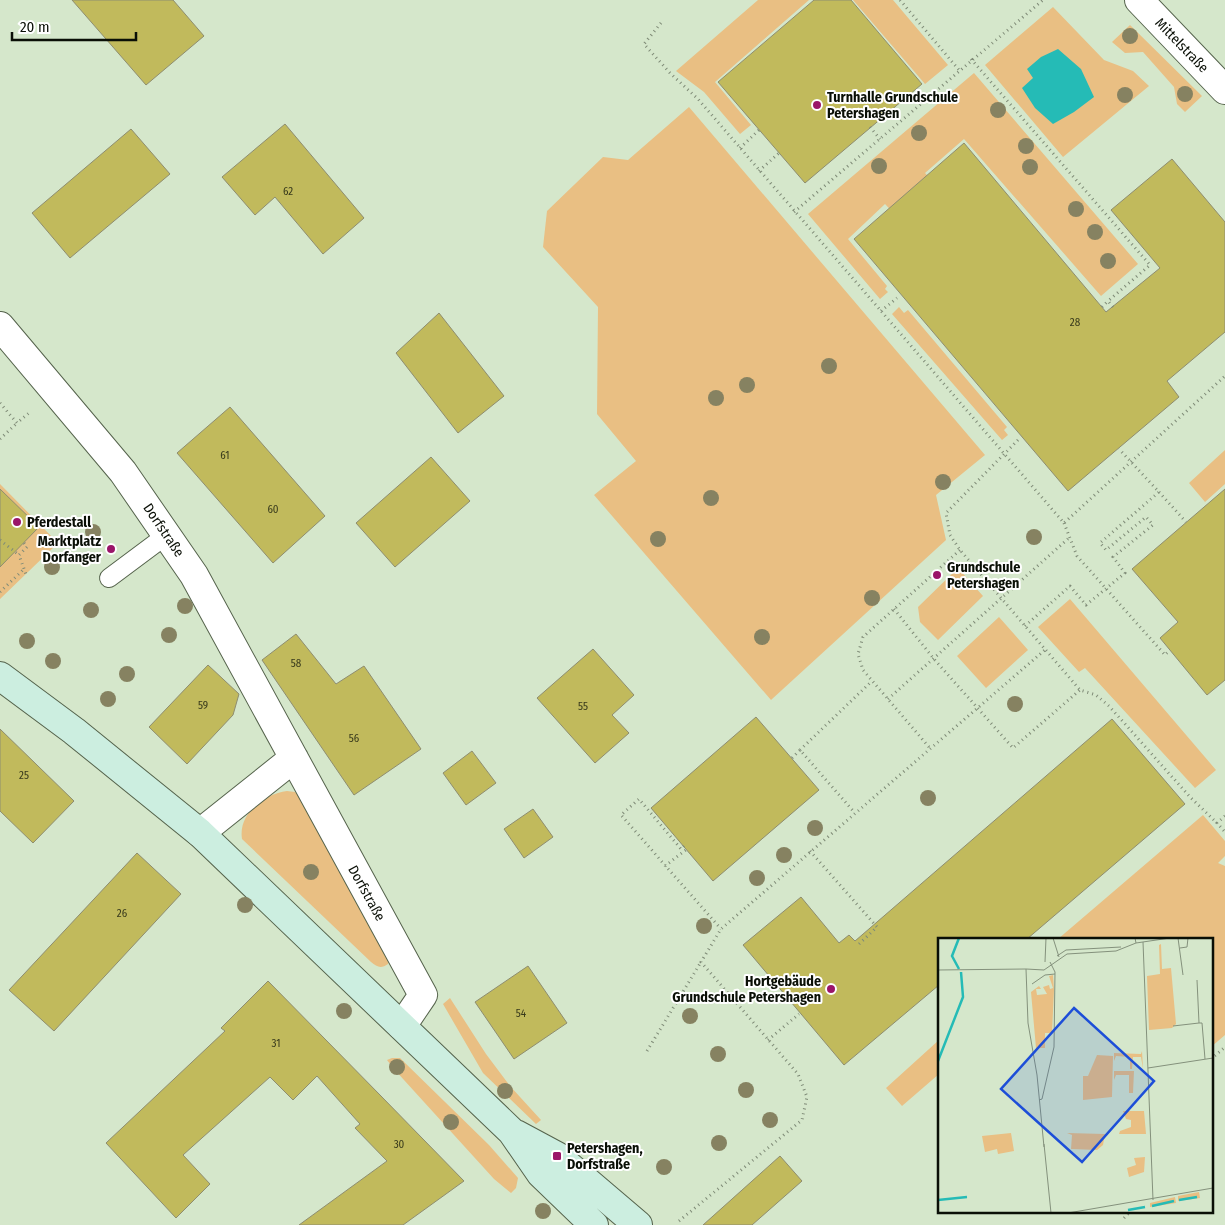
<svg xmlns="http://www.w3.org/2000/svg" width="1225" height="1225" font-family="'Fira Sans Condensed',sans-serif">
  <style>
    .green { fill: #e9bf83 }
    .water { fill: #25bbb6 }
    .building { fill: #c1ba5c; stroke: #8e8d70 }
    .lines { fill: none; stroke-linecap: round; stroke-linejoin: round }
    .service-casing { stroke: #55634c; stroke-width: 20 }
    .minor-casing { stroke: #55634c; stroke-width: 30 }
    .secondary-casing { stroke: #55634c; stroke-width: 30 }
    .path { stroke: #7f8b77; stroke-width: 3; stroke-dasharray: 1 4; stroke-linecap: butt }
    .service { stroke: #fff; stroke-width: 18 }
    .minor { stroke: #fff; stroke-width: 28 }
    .secondary { stroke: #cceee0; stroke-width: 28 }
    .tree { fill: #868261 }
    .poi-dot { fill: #9a1569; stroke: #fff; stroke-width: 2 }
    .labels { text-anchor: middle; stroke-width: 4; stroke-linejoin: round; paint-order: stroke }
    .number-label { font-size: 11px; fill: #383a1c }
    .street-label { font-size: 14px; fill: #0a0f06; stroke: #fff }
    .poi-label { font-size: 14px; font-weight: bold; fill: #0a0f06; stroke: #fff; text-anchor: start }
    .inset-river { fill: none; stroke: #25bbb6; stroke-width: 2.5 }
    .inset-road { fill: none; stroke: #84917c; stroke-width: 1 }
    .view { fill: #1d4ed8; fill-opacity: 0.15; stroke: #1d4ed8; stroke-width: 2.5 }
    .inset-edge { fill: none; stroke: #0a0f06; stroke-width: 2.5 }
  </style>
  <rect width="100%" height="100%" fill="#d5e7cb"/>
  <!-- green -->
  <path class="green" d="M758,0H809L715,82L751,125L740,134L704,92L676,71Z
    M853,0H893L948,65L925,84Z
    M1053,7L1104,60L1133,71L1149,86L1063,157L985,65Z
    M1130,25L1202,96L1185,112L1177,104L1174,87L1143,52L1125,53L1112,42Z
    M974,73L1138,264L1101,296L964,139L925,173L938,187L900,220L885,204L848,239L887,286L885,289L888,292L880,299L808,214Z
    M689,107L985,455L936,495L946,540L771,700L594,495L636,461L597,414L598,307L543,247L547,211L603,157L628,160Z
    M899,307L904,313L908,310L1007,427L1004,430L1008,435L1002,440L892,314Z
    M1225,450V484L1205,502L1189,483Z
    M0,484L58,543L0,599Z
    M958,568L983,596L938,640L920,622L918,607Z
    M1070,599L1216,770L1195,788L1085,668L1079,672L1038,627Z
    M999,617L1028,650L986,688L957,656Z
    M287,791L295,792L301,798L389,959L388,964C381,969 377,967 371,962L242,839C238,814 263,794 287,791Z
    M1203,815L1225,841V856L1218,863L1225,866V1035L1211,1047V939H1058Z
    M450,998L486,1054L510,1086L541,1120L536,1124L483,1073L443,1004Z
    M939,1040V1074L902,1106L886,1088Z
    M392,1058H400L489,1145L518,1178L516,1188L511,1193L494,1179L394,1069L387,1060Z"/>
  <!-- water -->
  <path class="water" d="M1058,49L1081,69L1094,97L1074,112L1053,124L1035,108L1022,88L1033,78L1027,69L1041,57Z"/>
  <!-- building -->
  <path class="building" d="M72,0H173L204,36L146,85Z
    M814,0H851L922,84L805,183L718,82Z
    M285,124L364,218L323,254L275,197L255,215L222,177Z
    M131,129L170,174L70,258L32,213Z
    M964,143L1106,312L1160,268L1111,210L1172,159L1225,222V332L1167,381L1179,397L1068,491L854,239Z
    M439,313L504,396L458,433L396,353Z
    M230,407L325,516L273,563L177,453Z
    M431,457L470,501L395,567L356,523Z
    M0,489L39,527L0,567Z
    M1225,489V680L1207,695L1160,638L1178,622L1132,569Z
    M296,634L336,684L364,666L421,749L354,795L262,660Z
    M593,649L634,695L612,715L629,733L595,763L537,698Z
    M208,665L239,694L233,715L187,764L149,727Z
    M756,717L819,790L713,881L651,808Z
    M1112,719L1185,804L1027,939H939V985L844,1065L743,945L801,897L839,943L849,935L855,941Z
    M0,729L74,801L33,843L0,811Z
    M472,751L496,783L466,805L443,773Z
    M533,809L553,837L524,858L504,829Z
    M137,853L181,894L54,1031L9,990Z
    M528,966L567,1023L514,1059L475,1002Z
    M268,981L381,1096L464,1181L403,1225H299L387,1161L355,1128L360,1124L317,1076L293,1100L270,1077L183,1155L210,1184L176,1218L106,1143L225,1031L221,1028Z
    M780,1156L802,1181L752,1225H703Z"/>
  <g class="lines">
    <defs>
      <path id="service" d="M109,578L168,534"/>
      <path id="minor" d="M1139,0L1225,90
        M0,326L123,472L194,575L423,995L402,1026
        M200,833L294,758"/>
      <path id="secondary" d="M0,676L74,731L200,833L512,1132L541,1174L594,1225
        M516,1134L557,1156L638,1225"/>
    </defs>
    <!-- service casing -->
    <use href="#service" class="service-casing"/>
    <!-- minor casing -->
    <use href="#minor" class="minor-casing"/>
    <!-- secondary casing -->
    <use href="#secondary" class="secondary-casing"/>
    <!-- path -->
    <path class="path" d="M900,0L959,70
      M661,23L644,44L670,73L698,99L1064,523L1225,376
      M971,59L1150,265L1108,301L1113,307
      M870,127L880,139
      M740,148L759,130
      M759,171L779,153
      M794,212L1043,0
      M1102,307L1108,301
      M881,311L897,298
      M0,403L17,423L29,413
      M0,439L17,423
      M1018,440L946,513L950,535L960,550L1080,690L1096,695L1109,706L1190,797L1217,823
      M1159,492L1186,522
      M1064,523L1077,556L1165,655L1170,650
      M0,540L19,555
      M24,543L27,547L19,555L27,577
      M0,592L24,569
      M894,609L934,659L1013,748L1080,690
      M1025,626L1070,586L1086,605L1125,573L1113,557L1153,525L1146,517L1106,550L1100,543L1159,492L1119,449
      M888,699L1070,537
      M929,747L863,670L858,654L863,637L960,550
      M800,750L872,681
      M792,758L800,750L854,812
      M1225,816L1217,823L1225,832
      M684,846L681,849L639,799L621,815L721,929
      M810,851L877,927L858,945
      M665,866L687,849
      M768,1040L799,1014
      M647,1051L701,962
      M1211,1059L1225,1047
      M1124,1218L1131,1211
      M679,1221L802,1120L807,1097L798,1074L701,962L721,929L1046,649"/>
    <!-- service -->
    <use href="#service" class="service"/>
    <!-- minor -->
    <use href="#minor" class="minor"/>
    <!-- secondary -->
    <use href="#secondary" class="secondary"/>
  </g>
  <!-- trees -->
  <g class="tree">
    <circle cx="1130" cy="36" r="8"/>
    <circle cx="1185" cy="94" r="8"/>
    <circle cx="1125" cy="95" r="8"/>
    <circle cx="998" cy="110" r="8"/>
    <circle cx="919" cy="133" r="8"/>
    <circle cx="1026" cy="146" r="8"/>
    <circle cx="879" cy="166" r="8"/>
    <circle cx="1030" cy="167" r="8"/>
    <circle cx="1076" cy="209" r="8"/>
    <circle cx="1095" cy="232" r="8"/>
    <circle cx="1108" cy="261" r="8"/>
    <circle cx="829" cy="366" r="8"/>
    <circle cx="747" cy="385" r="8"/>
    <circle cx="716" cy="398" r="8"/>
    <circle cx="943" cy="482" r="8"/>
    <circle cx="711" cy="498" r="8"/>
    <circle cx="93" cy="532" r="8"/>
    <circle cx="1034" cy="537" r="8"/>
    <circle cx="658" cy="539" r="8"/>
    <circle cx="52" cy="567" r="8"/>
    <circle cx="872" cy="598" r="8"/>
    <circle cx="185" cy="606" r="8"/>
    <circle cx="91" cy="610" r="8"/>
    <circle cx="169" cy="635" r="8"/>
    <circle cx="762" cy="637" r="8"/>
    <circle cx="27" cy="641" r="8"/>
    <circle cx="53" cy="661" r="8"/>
    <circle cx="127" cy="674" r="8"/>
    <circle cx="108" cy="699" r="8"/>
    <circle cx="1015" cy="704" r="8"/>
    <circle cx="928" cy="798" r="8"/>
    <circle cx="815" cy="828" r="8"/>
    <circle cx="784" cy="855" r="8"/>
    <circle cx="311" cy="872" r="8"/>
    <circle cx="757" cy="878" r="8"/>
    <circle cx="245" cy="905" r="8"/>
    <circle cx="704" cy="926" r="8"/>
    <circle cx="344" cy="1011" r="8"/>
    <circle cx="690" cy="1016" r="8"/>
    <circle cx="718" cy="1054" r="8"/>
    <circle cx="397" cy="1067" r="8"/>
    <circle cx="746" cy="1090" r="8"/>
    <circle cx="505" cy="1091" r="8"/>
    <circle cx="770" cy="1120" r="8"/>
    <circle cx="451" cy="1122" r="8"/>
    <circle cx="719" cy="1143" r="8"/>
    <circle cx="664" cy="1167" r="8"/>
    <circle cx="543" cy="1211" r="8"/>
  </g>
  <!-- markers -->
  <g class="poi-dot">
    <circle cx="817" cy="105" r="5"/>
    <circle cx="17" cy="522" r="5"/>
    <circle cx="111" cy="549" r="5"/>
    <circle cx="937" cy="575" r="5"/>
    <circle cx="831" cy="989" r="5"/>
    <rect x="552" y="1151" width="10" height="10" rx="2.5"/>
  </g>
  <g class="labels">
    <!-- number labels -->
    <g class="number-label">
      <text x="288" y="195">62</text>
      <text x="1075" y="326">28</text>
      <text x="225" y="459">61</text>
      <text x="273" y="513">60</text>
      <text x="296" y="667">58</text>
      <text x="203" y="709">59</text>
      <text x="583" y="710">55</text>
      <text x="354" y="742">56</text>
      <text x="24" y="779">25</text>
      <text x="122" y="917">26</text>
      <text x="521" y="1017">54</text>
      <text x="276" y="1047">31</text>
      <text x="399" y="1148">30</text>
    </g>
    <!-- street labels -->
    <g class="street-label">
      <text transform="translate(1182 45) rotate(46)" y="5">Mittelstraße</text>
      <text transform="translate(164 530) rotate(56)" y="5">Dorfstraße</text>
      <text transform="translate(367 893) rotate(61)" y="5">Dorfstraße</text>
    </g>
    <!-- poi labels -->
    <g class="poi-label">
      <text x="827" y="102">Turnhalle Grundschule<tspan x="827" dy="16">Petershagen</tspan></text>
      <text x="27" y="527">Pferdestall</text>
      <text x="101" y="546" text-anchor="end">Marktplatz<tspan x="101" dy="16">Dorfanger</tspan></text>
      <text x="947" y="572">Grundschule<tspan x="947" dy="16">Petershagen</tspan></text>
      <text x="821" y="986" text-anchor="end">Hortgebäude<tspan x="821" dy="16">Grundschule Petershagen</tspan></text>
      <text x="567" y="1153">Petershagen,<tspan x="567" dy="16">Dorfstraße</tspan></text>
    </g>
  </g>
  <!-- overview -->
  <g transform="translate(938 938)">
    <rect width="275" height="275" fill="#d5e7cb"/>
    <path d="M223,6L224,31L233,30L238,86L234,90L211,92L209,38L222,36L221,7ZM115,37L116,52L114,95H107V110H98L93,54L101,48L103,51H98L99,57L109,56L105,49L111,47L112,51L115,50L111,38ZM204,113L205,131L203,119H195L194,131H192V119L178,118L176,123V115L203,116ZM159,117L175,118L174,159L145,162V138H150ZM176,133H196L195,155H191V137H178L176,142ZM185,173H206L208,196H181L182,193L193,189V182L188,181ZM73,195L76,213L60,216L59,211L47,214L44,198ZM129,195L167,196L165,207L159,212L133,211L134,197ZM207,219L206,234L191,239L189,230L198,227L196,220ZM261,254L262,260L240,263V258ZM237,259L238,265L212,269V265Z" fill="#e9bf83"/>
    <path class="inset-river" d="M21,0L14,18L21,31M0,123L25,59L23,34M0,262L29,259M241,262L259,259M214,268L236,263M190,272L207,269"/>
    <path class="inset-road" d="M115,0L121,19M240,0L245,37M205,4L215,262M198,5L232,0M242,10L249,9L250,0M119,18L128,12L183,9M107,24L108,0M88,31L90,85L99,137L106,209M88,31L106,32L129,16L178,13L198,5L197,0M0,32L88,31M259,42L261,85H264L267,121M94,46L107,37L117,36M235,88L261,85M210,130L275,120M101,162L104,161L116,109L117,34L112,24M106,206L113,275M130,275L275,250"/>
    <path class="view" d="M136,70L216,143L144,224L63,151Z"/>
    <rect width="275" height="275" class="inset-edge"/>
  </g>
  <!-- scale -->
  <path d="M12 32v8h124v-8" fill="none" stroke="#0a0f06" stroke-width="2.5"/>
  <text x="20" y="32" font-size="15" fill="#0a0f06" stroke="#ffffff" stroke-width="4" paint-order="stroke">20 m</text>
</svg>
